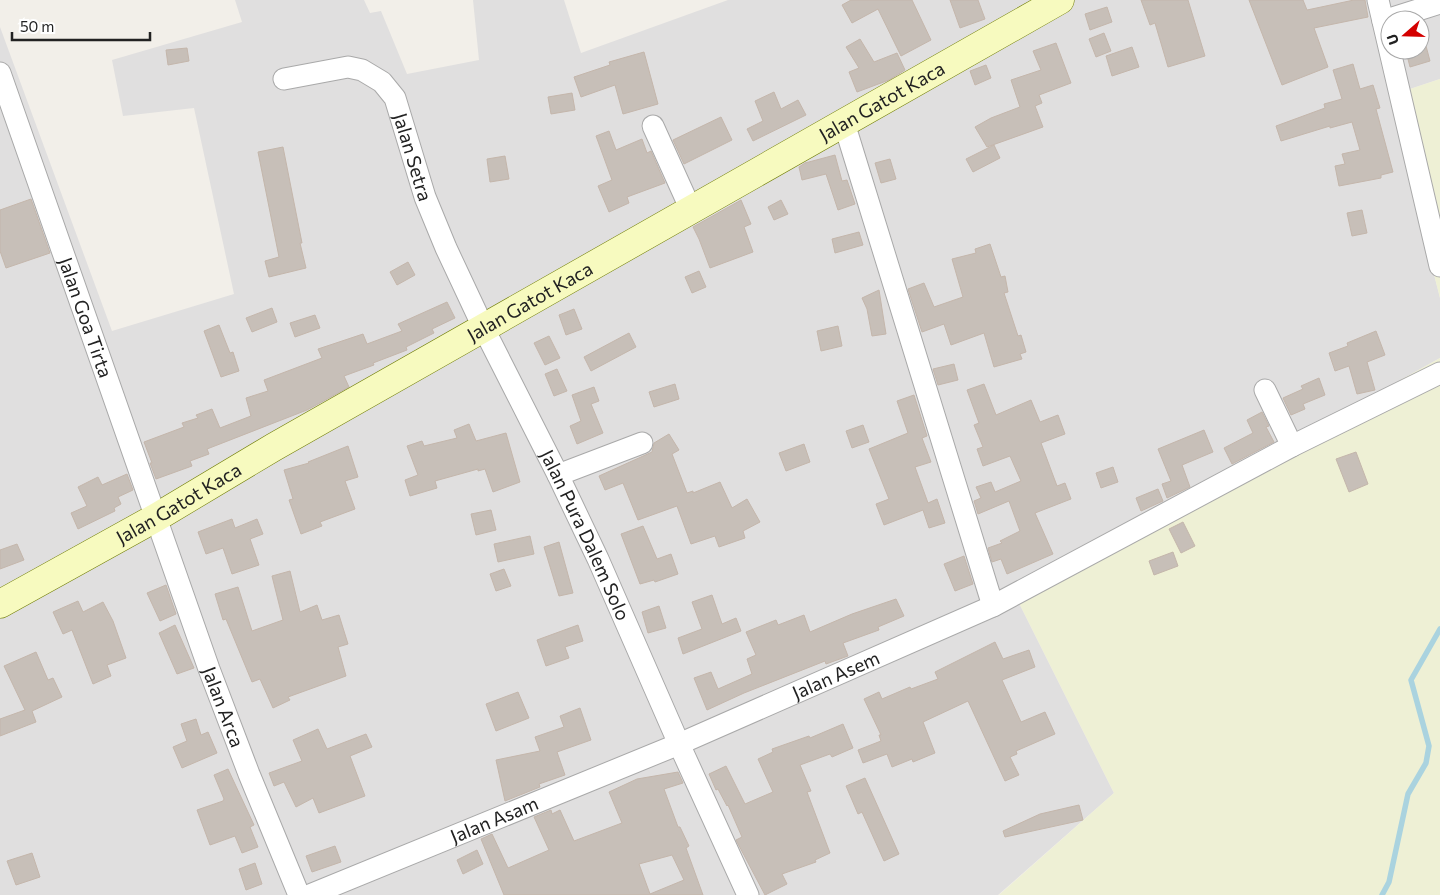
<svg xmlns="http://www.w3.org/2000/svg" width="1440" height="895" font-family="Commissioner,sans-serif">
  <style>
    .residential { fill: #e0dfdf; fill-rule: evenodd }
    .farmland { fill: #eef0d5 }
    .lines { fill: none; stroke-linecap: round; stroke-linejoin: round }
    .stream { stroke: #aad3df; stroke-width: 5.5 }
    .building { fill: #c7bfb8; stroke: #c4b6ab; fill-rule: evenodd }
    .minor-casing { stroke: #a9a9a9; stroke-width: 23 }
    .secondary-casing { stroke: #707d05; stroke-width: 29 }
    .minor { stroke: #fff; stroke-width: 21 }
    .secondary { stroke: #f7fabf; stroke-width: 28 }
    .labels { text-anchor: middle; stroke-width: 4; stroke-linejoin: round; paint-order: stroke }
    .street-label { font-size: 19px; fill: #222; stroke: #fff }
  </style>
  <rect width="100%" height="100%" fill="#f2efe9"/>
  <!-- residential -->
  <path class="residential" d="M235,0H364L370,13L381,11L407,74L479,60L473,0H564L581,53L728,0H1440V79L1389,96L1440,298V358L1015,595L1114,793L998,895H0V27L112,331L234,294L194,108L123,116L112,60L242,22ZM1390,20H1420V50H1390Z"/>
  <!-- farmland -->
  <path class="farmland" d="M1440,79V298L1389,96Z
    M1440,358V895H999L1114,793L1015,595Z"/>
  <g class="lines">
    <!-- stream -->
    <path class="stream" d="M1382,895L1389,882L1408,794L1426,763L1429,746L1411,680L1440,629"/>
  </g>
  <!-- building -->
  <path class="building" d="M851,0H912L931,40L901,56L878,9L852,23L842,5Z
    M950,0H978L985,19L960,28Z
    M1141,0H1188L1205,56L1168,67L1155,23L1150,25Z
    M1249,0H1303L1307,10L1354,0H1365L1368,17L1314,28L1328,67L1282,85Z
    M1107,7L1112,22L1090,30L1085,14Z
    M1104,33L1111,51L1096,57L1089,39Z
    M860,39L874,62L897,53L905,70L889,80L857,92L849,72L859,68L846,47Z
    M1056,43L1071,83L1039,95L1042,103L1035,106L1043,127L987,147L975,127L991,118L1020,107L1011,80L1041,70L1033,51Z
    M1426,46L1430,61L1410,67L1406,51L1420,50V48Z
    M1132,47L1139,67L1112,76L1106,56Z
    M187,48L189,61L168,65L166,50Z
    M644,52L658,104L623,114L615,85L581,97L574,77L610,65L609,62Z
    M1353,64L1360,89L1373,85L1380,108L1376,109L1393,172L1381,175V178L1339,186L1335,166L1345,164L1342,154L1360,150L1352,122L1330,128V126L1281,141L1276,126L1325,108L1324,104L1342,99L1333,70Z
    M986,65L991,78L975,85L970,71Z
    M774,92L781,109L798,100L806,115L753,141L747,129L763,121L755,101Z
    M572,93L575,110L551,114L548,97Z
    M721,117L732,140L684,164L673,140Z
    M609,131L616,150L642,139L647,153L651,151L665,183L627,197L629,203L609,212L598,186L612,180L596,136Z
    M994,145L1000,158L973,172L966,159Z
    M283,147L302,243H300L306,268L269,277L265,261L279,257L258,152Z
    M835,155L842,181L847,180L855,204L838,210L826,174L802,180L799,167L805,163Z
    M505,156L509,179L490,182L487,159Z
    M890,159L896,179L881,183L875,163Z
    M31,199L50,253L6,268L0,251V210Z
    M741,200L751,224L744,227L753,252L710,268L699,239L693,227Z
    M781,200L788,214L774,220L768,207Z
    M1362,210L1367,233L1352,236L1347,213Z
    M859,232L863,245L835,253L832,239Z
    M990,244L1001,277L1005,276L1008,292L1004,293L1018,336L1021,335L1026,352L1020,354L1022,359L994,367L984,333L951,345L944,324L922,332L908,289L924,283L934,307L963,297L952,259L976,253L975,249Z
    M408,262L415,275L397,285L390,272Z
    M699,271L706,287L692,293L685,277Z
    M879,290L886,334L872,336L867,309L862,298Z
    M447,302L455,318L432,329L434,333L406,347L407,350L373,363L374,365L344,376L349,387L307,410L207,449L209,454L190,461L192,466L156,479L150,463H152L144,442L184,427L182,423L198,418L196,415L212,409L220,428L251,416L246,398L268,391L264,380L322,358L318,349L363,334L367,344L402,331L398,324Z
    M272,308L277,322L252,332L246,318Z
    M574,309L582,329L566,335L559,315Z
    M315,315L320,328L295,337L290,323Z
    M219,325L230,353L233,352L239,371L221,377L204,331Z
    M838,326L842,346L821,351L817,331Z
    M1376,331L1385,355L1367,362L1375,390L1357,394L1349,366L1335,371L1329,353L1348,346L1347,343Z
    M629,333L636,347L591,371L584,357Z
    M549,336L560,358L545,365L534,343Z
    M954,364L958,380L938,385L933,369Z
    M557,369L567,391L554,396L545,374Z
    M1319,378L1325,395L1303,404L1305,409L1291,415L1283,398L1303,389L1301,386Z
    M675,384L679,399L654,407L649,392Z
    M984,384L996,415L1031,400L1040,422L1058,415L1065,434L1041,443L1057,486L1065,483L1071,499L1035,513L1053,554L1007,574L1001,559L992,562L988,548L1002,543L1000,541L1020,531L1009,501L978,514L974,501L981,498L976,487L991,482L995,492L1021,481L1010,456L983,466L977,449L983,447L974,425L979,423L967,390Z
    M594,387L599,401L591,404L603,433L577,444L570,426L581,421L572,395Z
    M914,395L927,436L922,438L931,462L915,467L928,503L937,499L945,523L929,528L923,510L884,525L876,504L889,499L869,449L908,433L897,401Z
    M1262,412L1269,426L1266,427L1274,442L1232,464L1224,448L1253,433L1247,420Z
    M469,424L476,441L506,433L520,482L493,492L485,469L478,471V469L435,481L437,488L410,496L405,480L418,475L407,446L422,441L424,446L457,438L454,430Z
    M863,425L869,442L852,448L846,431Z
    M1204,430L1213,452L1182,465L1190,487L1167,498L1162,484L1171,481L1158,449Z
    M669,434L679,450L672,454L687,493L693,491V493L720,482L732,508L747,499L760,522L743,531L745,538L719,547L715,536L691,544L677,506L638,520L623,483L605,490L599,476L652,452L654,443Z
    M804,444L810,462L786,471L779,453Z
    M348,446L358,477L345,481L355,509L320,522L322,526L301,534L289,500L293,499L284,470L309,463L308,462Z
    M1356,452L1368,484L1349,492L1336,459Z
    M1113,467L1118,482L1101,488L1096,473Z
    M127,474L133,490L118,497L121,504L114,508L115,511L78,529L71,513L87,506L78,487L98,477L102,485Z
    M1158,489L1163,501L1141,511L1136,498Z
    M491,510L496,530L476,535L471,514Z
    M232,519L235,528L257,519L263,534L250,539L259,565L232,574L223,548L206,554L198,532Z
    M1183,522L1195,546L1181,553L1169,529Z
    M643,526L657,559L671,554L678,574L655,582L654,580L640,584L621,534Z
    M530,536L534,554L498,562L494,544Z
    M559,542L573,593L559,596L544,547Z
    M17,544L24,560L0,569V550Z
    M1173,552L1178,566L1154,575L1149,561Z
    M964,556L973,584L955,591L944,564Z
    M504,569L511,586L496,591L490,574Z
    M290,571L300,612L317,605L322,620L339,615L348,644L338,647L346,676L288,697L290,700L273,708L260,679L252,682L226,619L223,620L215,594L238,587L252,631L283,620L272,576Z
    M166,585L176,614L160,621L147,593Z
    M712,595L722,624L736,618L741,631L683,654L678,638L702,629L692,602Z
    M896,599L904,616L878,627L879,630L843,643L848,656L826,664L825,661L744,693L707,710L694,678L711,672L718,689L752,674L747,659L756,655L746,632L776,620L778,625L804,615L810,632L852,614Z
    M78,601L83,612L103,602L113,621L126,658L107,665L111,676L93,684L72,630L63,634L53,612Z
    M659,606L666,628L648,633L642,612Z
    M175,625L194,668L177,674L159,633Z
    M578,625L583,641L565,647L569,658L546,666L537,640Z
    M995,642L1003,659L1029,650L1035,667L1002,680L1021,722L1045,712L1055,734L1016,751L1017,754L1010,757L1019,775L1005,781L968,701L923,722L935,753L913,762L912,759L892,767L887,754L863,763L858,750L881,741L879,735H881L864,699L879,692L882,699L910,687L911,689L938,679L935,672Z
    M36,652L48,680L53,678L62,697L32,711L36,722L0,736V719L25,710L4,666Z
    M518,692L529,718L496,731L486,704Z
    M580,708L591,740L557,752L565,775L539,784L540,787L505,801L496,760L540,751L535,737L564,727L560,716Z
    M196,719L201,735L208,732L217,753L182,768L173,747L187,741L181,724Z
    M843,724L853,748L832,757L830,754L800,765L811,791L807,792L830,853L815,860L816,862L782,874L787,884L765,895L736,840L742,837L728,805L727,806L718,789L716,790L709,774L726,766L745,804L773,792L758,759L773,752L772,749L809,736L810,738Z
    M318,729L327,749L366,734L372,747L350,756L365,796L319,813L313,798L296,807L284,782L274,786L269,773L302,761L293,740Z
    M228,769L254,825L250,827L258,847L242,853L235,836L210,845L197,810L223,801L224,799L214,775Z
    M678,772L683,783L664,789L678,827H680L689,846L686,848L703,895H504L481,839L492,834L508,868L549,850L534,817L551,810L552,814L560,810L574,841L622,823L609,792L637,779ZM672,855L684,880L650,894L639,864Z
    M865,778L899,854L884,861L862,812L858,814L846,786Z
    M1079,805L1083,820L1005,837L1003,831L1040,814Z
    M335,846L341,862L312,872L306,856Z
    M477,850L483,864L463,874L457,860Z
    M32,853L40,877L16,885L7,861Z
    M255,863L262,884L246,890L239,869Z"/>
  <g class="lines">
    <defs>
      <g id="minor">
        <path d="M1378,0L1440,266"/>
        <path d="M1383,21L1440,3"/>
        <path id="s1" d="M0,73L209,669L249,774L299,895"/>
        <path id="s2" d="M284,79L348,67L362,70L382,82L395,98L425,197L446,248L484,329L558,475L598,559L679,744L748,895"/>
        <path d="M844,123L993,606"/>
        <path d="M653,126L691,210"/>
        <path d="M1265,390L1292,446"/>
        <path d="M558,475L642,443"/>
        <path id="s3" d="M310,895L679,744L993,606L1292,446L1440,373"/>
      </g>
      <g id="secondary">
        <path id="s4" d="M0,604L157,517L274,447L1060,0"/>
      </g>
    </defs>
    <!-- minor casing -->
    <use href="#minor" class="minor-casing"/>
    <!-- secondary casing -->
    <use href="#secondary" class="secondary-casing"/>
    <!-- minor -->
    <use href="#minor" class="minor"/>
    <!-- secondary -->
    <use href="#secondary" class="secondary"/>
  </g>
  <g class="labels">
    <!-- street labels -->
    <g class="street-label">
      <text dy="7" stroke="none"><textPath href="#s4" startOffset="1015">Jalan Gatot Kaca</textPath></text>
      <text dy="7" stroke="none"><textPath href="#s2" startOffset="185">Jalan Setra</textPath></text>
      <text dy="7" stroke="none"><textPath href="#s4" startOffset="610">Jalan Gatot Kaca</textPath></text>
      <text dy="7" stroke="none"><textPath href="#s1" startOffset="259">Jalan Goa Tirta</textPath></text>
      <text dy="7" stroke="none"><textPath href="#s4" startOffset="205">Jalan Gatot Kaca</textPath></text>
      <text dy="7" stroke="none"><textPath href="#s2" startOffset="601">Jalan Pura Dalem Solo</textPath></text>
      <text dy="7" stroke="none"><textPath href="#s3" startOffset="570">Jalan Asem</textPath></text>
      <text dy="7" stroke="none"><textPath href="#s1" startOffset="672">Jalan Arca</textPath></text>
      <text dy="7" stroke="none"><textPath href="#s3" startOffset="199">Jalan Asam</textPath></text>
    </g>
  </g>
  <!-- north arrow -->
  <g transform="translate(1405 35) rotate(250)"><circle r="24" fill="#ffffff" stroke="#a7a7a7"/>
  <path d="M0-4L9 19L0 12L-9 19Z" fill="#d40000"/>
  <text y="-8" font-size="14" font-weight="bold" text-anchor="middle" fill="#222222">U</text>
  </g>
  <!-- scale -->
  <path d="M12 32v8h138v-8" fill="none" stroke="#222222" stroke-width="2.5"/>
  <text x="20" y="32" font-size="15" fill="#222222" stroke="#ffffff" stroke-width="4" paint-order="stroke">50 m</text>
</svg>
